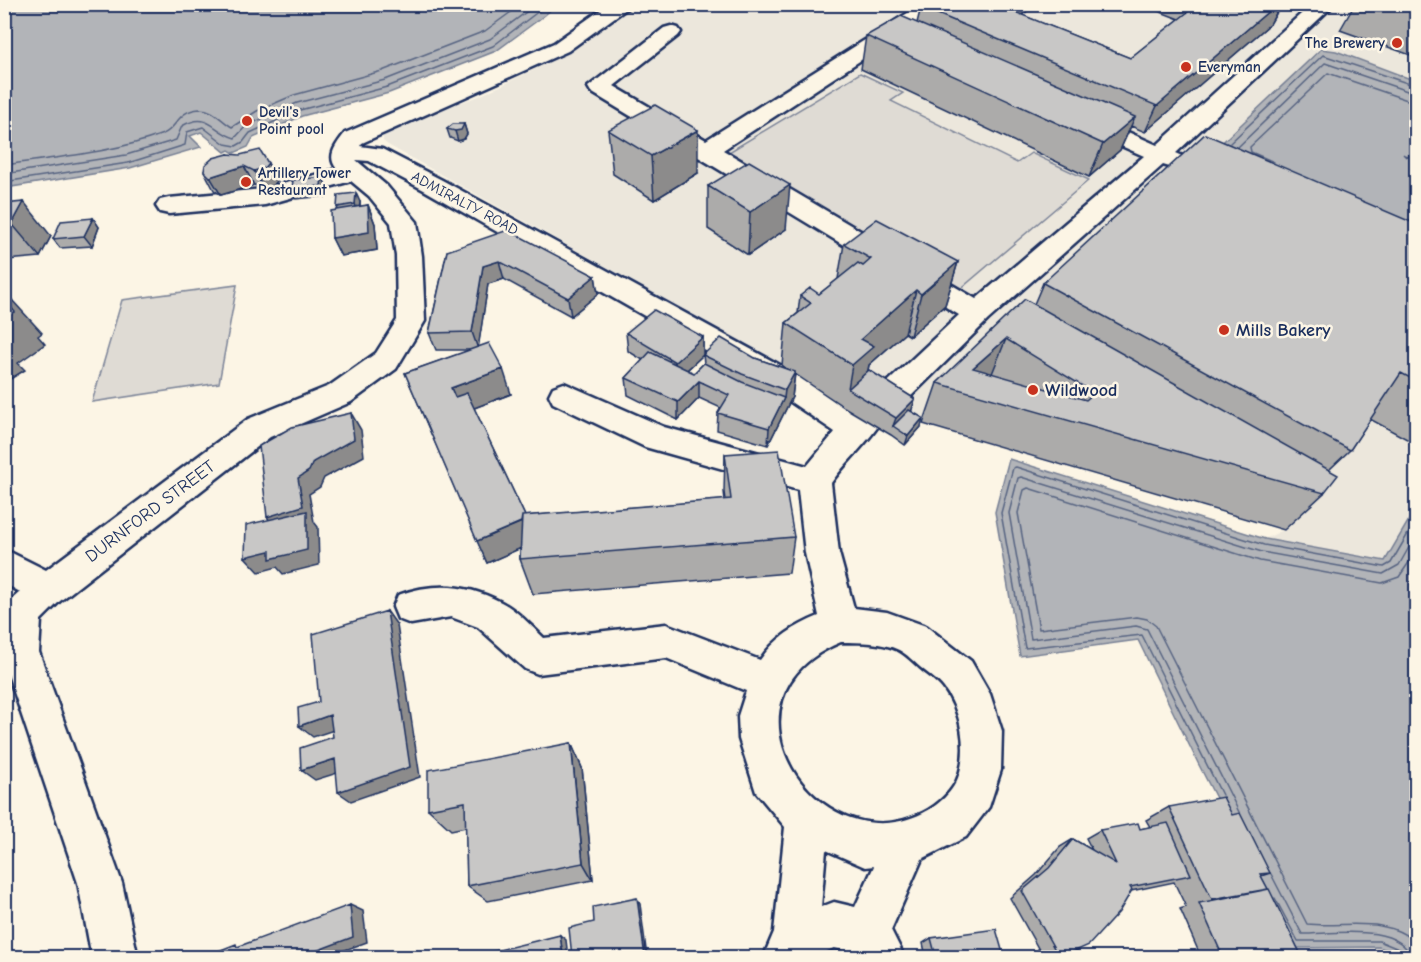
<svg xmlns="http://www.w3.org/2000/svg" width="1421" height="962" font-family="'Comic Neue',sans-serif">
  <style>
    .built { fill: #ece7dc }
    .green { fill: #dfdbd4; stroke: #7d8599; stroke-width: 1.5 }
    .water { fill: #b2b4b8; stroke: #767f94; stroke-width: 1.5 }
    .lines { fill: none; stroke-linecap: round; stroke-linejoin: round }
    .shore { stroke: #576482; stroke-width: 1.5 }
    .ferry { stroke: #485779; stroke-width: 1.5; stroke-dasharray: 5 4.5; stroke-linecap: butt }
    .minor-casing { stroke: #1b2f5e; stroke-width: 5 }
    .minor { fill: #fcf5e5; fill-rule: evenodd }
    .wall { fill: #acabaa; stroke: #1b2f5e; stroke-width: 1.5 }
    .shaded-wall { fill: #8c8b8b; stroke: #1b2f5e; stroke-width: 1.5 }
    .building { fill: #c8c7c6; stroke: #1b2f5e; stroke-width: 1.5; fill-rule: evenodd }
    .poi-dot { fill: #c8321e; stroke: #fcf5e5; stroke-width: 2 }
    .labels { text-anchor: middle; stroke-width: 5; stroke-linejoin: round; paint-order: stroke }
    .far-poi-label { font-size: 15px; font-weight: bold; fill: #1b2f5e; stroke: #fcf5e5; text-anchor: start }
    .far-street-label { font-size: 15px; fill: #1b2f5e; stroke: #fcf5e5 }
    .poi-label { font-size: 18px; font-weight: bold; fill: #1b2f5e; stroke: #fcf5e5; text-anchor: start }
    .street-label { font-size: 18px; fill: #1b2f5e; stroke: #fcf5e5 }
  </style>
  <rect width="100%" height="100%" fill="#fcf5e5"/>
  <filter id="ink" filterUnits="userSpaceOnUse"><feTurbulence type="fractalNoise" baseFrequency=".0167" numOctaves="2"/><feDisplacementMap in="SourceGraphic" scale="12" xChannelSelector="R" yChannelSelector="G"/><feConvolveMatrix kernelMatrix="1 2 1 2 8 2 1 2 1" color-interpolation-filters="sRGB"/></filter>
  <g filter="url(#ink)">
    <!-- built -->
    <path class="built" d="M629,5H1416V81L1336,51L1321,49L1209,155L1416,251V508L1385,561L1265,539L1283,530L942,428L923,424L905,445L782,365L388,145L383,141V136L387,131L395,126L479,96L540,67L589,35Z"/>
    <!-- green -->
    <path class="green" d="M860,73L903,93L891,101L1017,163L1031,153L1089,180L958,291L724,155Z
      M237,285L219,383L92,402L122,300Z"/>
    <!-- water -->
    <path class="water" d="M5,4H556V5L545,15L496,51L389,93L302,116L253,138L248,147L234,153L229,150L225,152L201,132L190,136L201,147L130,168L5,188Z
      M1321,49L1336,51L1416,81V251L1209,155Z
      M1009,459L1265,539L1385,561L1416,508V957H1405L1379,947L1293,948L1198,763L1138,640L1020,656L995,512Z"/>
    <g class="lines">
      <!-- shore -->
      <path class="shore" d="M1230,143L1323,55L1416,86
        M1238,147L1325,63L1416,94
        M1274,162L1251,152L1250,147L1328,73L1416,103
        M4,165C57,157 113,153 163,134C177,129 177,110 200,109C214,109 221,121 232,127L257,111L294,95L382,71L485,31L522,4
        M4,174L126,155L176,140L182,126C210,111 211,131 235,138L246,126L297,103L385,80L490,39L537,4
        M4,182L128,163L185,145L187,132L203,127L225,144L236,146L243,142L250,133L300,110L387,87L493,46L548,4
        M1416,552L1399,577L1382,583L1260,561L1028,488L1024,490L1018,513L1039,629L1137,617L1147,619L1156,626L1307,924C1345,928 1385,915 1416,942
        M1222,795L1142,635L1025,648L1001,513L1013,468L1016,467L1264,545L1384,567L1391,563L1416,520
        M1239,812L1147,629L1136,626L1031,639L1009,513L1018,478L1021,477L1262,552L1383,574L1399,565L1416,535
        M1271,874L1302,934C1334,934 1398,922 1412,958
        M1275,898L1298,941H1379L1401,950L1404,958"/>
      <!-- ferry -->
      <path class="ferry" d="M1403,154L1416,166
        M1404,155L1416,159
        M1407,155H1416"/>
      <defs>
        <path id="minor" d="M609,4H633L568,51L362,143L360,146L382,149L442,180L789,370L854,413L866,408L877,411L882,420C870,441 846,461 831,483L839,553L854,608L887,612L926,626L971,661L990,694L1002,731L1001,770L989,807L966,837L922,859L891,930L905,958H856L853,952L834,948L811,958H763L774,932L785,827L756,792L739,739L738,716L746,691L666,658L538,674L525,669L478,627L451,617L411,624L398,619L393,607L398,595C434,582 467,584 501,602C517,610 531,626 544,638L666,624L760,660C775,638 795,626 819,616L805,553L798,490L645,447L553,403L549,395L553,387L564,383L664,427L807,466L835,432L767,386L424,190L369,161L356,160L387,186L417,222L422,256L425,321L396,369L351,402L270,437L60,601L41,620L39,652L122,883L138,958H92L78,883L4,662L5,613L10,601L20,592L4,583V549L46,570L248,419L329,386L376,353L397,320L396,256L391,223L369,196L351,181L265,205L169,214L160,212L156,206L160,200L169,198L264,189L337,169C326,156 336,145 345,133L554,43ZM841,642C860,642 882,642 899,650C907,654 914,662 920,667C928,674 938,680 944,688C961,711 968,747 959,775C954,791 938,806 923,813C817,866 706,698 841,642ZM826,850L865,867L874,866L855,907L834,902L821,907Z
          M922,4H947L723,150L976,299L1144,156L1076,126L1072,121L1076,116L1084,114L1092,116L1157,145L1312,4H1335L1176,153L1185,157L1188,162L1185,167L1176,169L1163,165L988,320L898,409L887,413L876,409L872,401L876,393L959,315L591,92L588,87L664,28L671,26L678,28L681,32L678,36L614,86L706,140Z"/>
      </defs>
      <!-- minor casing -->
      <use href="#minor" class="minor-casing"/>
      <!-- minor -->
      <use href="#minor" class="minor"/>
    </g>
    <!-- wall -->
    <path class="wall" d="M925,4H1038L1022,15L1130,58L1179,19L1140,4H1291L1284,10L1279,9L1270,24L1145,132L1131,126L1120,150L1089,177L861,69L866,36L917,23L921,7Z
      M1355,4H1416V57L1340,30Z
      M464,124L467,134L464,139L458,141L450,138L447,129Z
      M608,130L698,173L654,200L613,174Z
      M228,154L277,181L273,186L264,189L254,185L221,195L214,190L204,171Z
      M322,177L327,186L325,196L296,199L292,189Z
      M708,186L786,229L748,255L708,229Z
      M360,202V207L368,205L375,224L377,250L341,256L332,238L338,210L337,207Z
      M4,204L51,236L40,257L7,260L4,266Z
      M93,218L99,227L92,246L60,248L53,239Z
      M1416,224V444L1370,419L1350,450L1329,470L1324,493L1284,530L923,424L937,383L1034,304L1043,283Z
      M844,244L958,262L945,305L910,336L905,333L869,365L868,370L915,399L911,412L921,427L905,445L891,435L844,407L795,374L792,397L768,445L717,430L718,413L721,408L699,398L678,420L628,395L626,378L643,360L628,351L626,333L703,337V355L687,370L694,373L704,363L703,355L755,358L787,369L782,365L786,323L798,313L800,296L819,294L838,279Z
      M447,251L595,276L598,294L571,316L504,279L488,284L478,347L511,394L474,408L525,516L725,500L724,492L725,454L794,537L789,573L533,594L520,559V548L487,563L405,373L471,350H436L429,333Z
      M571,743L582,768L593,880L488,901L467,886L466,827L451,830L428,809Z
      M1169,807L1232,815L1270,873L1261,876L1302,957H1201L1180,909L1186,907L1174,882L1131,891L1062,957H1043L1010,898L1036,875L1060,847L1073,839L1092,850L1086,838L1100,830L1140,829L1150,827L1146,820Z
      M931,938L1004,957H926L923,943Z"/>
    <!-- shaded-wall -->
    <path class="shaded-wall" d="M1006,4H1038L994,33L1002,7Z
      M1277,4H1281L1270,24L1145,132L1157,106Z
      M1288,4H1291L1284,10Z
      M1135,117L1120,150L1089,177L1103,144Z
      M464,124L467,134L464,139L458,141L455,131Z
      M698,130V173L654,200L651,156Z
      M268,163L277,181L273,186L264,189L254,171Z
      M244,166L254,185L221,195L210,177Z
      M322,177L327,186L325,196L321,186Z
      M790,185L786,229L748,255L750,212Z
      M356,193L360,202L359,214L355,204Z
      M24,202L51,236L40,257L12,224Z
      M368,205L375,224L377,250L341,256L332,238Z
      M93,218L99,227L92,246L84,236Z
      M4,257L7,260L4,266Z
      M499,261L504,279L488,284L478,349L472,332L483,266Z
      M958,262L945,305L910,336L921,294Z
      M595,276L598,294L571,316L568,298Z
      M916,290L905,333L869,365L864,388L848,389L852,365L861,339Z
      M12,300L42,333L38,336L45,344L18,363L25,370L7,381L4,379V319L7,303Z
      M703,337V355L676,380L675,362Z
      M1006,339L989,381L973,368Z
      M503,369L511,394L461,413L451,388Z
      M795,372L792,397L768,445L769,428L784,398L785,390Z
      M699,381V398L678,420V402Z
      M915,399L910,416L893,426L896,418Z
      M351,413L361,430L364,456L324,478L320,487L309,494L314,522L318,527L319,565L283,574L277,567L259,572L245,557L279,532L267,517L298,478L313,462Z
      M923,418L921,427L905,445L908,436Z
      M527,520L535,542L487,563L477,541Z
      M387,611L397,625L420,777L351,801L338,792Z
      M330,715L343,727L313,737L299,726Z
      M571,743L582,768L593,880L583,863Z
      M335,759L347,770L315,780L301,770Z
      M637,898L640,904L647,957H645Z
      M350,905L363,911L367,942L326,957H300Z
      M560,935L566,940L568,957H563Z"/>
    <!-- building -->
    <path class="building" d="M925,4H1006L1002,7L1130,58L1198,4H1277L1157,106L921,7Z
      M901,16L1135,117L1103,144L866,36Z
      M655,105L698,130L651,156L608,130Z
      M453,124H464L461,130L455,131L447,129Z
      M1205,134L1416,224V381L1401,373L1350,450L1043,283Z
      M260,150L268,163L264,168L254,171L244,166L210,177L204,171L205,165L213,158L228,154L240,155Z
      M749,161L790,185L750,212L708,186Z
      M322,177L321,186L292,189L293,180Z
      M356,193L355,204L337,207L338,195Z
      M24,202L12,224H4V204Z
      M368,205L369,232L332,238L331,211Z
      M93,218L84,236L53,239L61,221Z
      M877,219L958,262L921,294L916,290L861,339L874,346L852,365L786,323L811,303L800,296L810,288L819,294L858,263L863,266L871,259L844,244Z
      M508,230L595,276L568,298L499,261L483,266L472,332L429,333L447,251Z
      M4,295L12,300L7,303L15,312L4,319Z
      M1025,299L1338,475L1324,493L937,383ZM1006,339L1094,393L1086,400L973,368Z
      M654,310L703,337L675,362L626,333Z
      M721,338L755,358L795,372L785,390L742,374L703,355Z
      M489,343L503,369L451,388L455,397L467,393L525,516H522L521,522L477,541L405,373Z
      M650,352L694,373L704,363L742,382L784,398L769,428L718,413L729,395L699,381L678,402L626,378Z
      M869,370L915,399L896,418L848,389Z
      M909,410L923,418L908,436L893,426Z
      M351,413L354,439L313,462L309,471L298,478L303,506L267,517L259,446L292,427Z
      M779,450L794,537L520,559L522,516L731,499L725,454Z
      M307,511V550L270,559V551L245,557L246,525Z
      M387,611L410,767L338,792L335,759L301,770L300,748L333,737L330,715L299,726L298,708L319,702L313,634Z
      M571,743L583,863L467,886L465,802L428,809V770Z
      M1223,797L1232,815L1240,813L1270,873L1260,874L1268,889L1212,899L1169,807Z
      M1138,823L1140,829L1168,823L1191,875L1130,887L1132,890L1119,912L1089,945L1062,957H1059L1022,891L1049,868L1073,839L1116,864L1100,830Z
      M1269,889L1302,957H1223L1199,903Z
      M637,898L645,957H572L569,928L594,922L593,907Z
      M350,905L353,937L300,957H203L236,944L237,947Z
      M996,929L1004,957H936L931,938Z
      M560,935L563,957H483V954Z"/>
  </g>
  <!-- markers -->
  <g class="poi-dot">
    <circle cx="1397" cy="43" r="6"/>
    <circle cx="1186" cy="67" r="6"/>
    <circle cx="247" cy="121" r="6"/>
    <circle cx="246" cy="182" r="6"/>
    <circle cx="1224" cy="330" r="6"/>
    <circle cx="1033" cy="390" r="6"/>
  </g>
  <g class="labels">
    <!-- far-poi labels -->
    <g class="far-poi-label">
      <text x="1385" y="48" text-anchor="end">The Brewery</text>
      <text x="1198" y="72">Everyman</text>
      <text x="259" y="117">Devil's<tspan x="259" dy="17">Point pool</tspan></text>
      <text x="258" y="178">Artillery Tower<tspan x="258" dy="17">Restaurant</tspan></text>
    </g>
    <!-- far-street labels -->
    <g class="far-street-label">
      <text transform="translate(465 203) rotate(28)" y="5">ADMIRALTY ROAD</text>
    </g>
    <!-- poi labels -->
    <g class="poi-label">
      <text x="1236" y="336">Mills Bakery</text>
      <text x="1045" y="396">Wildwood</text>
    </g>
    <!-- street labels -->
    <g class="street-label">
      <text transform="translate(150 511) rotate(-37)" y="6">DURNFORD STREET</text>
    </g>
  </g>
  <!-- margin -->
  <rect width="1421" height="962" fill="none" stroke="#fcf5e5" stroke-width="24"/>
  <rect x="12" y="12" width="1397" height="938" fill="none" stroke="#1b2f5e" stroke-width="2" filter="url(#ink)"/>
</svg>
